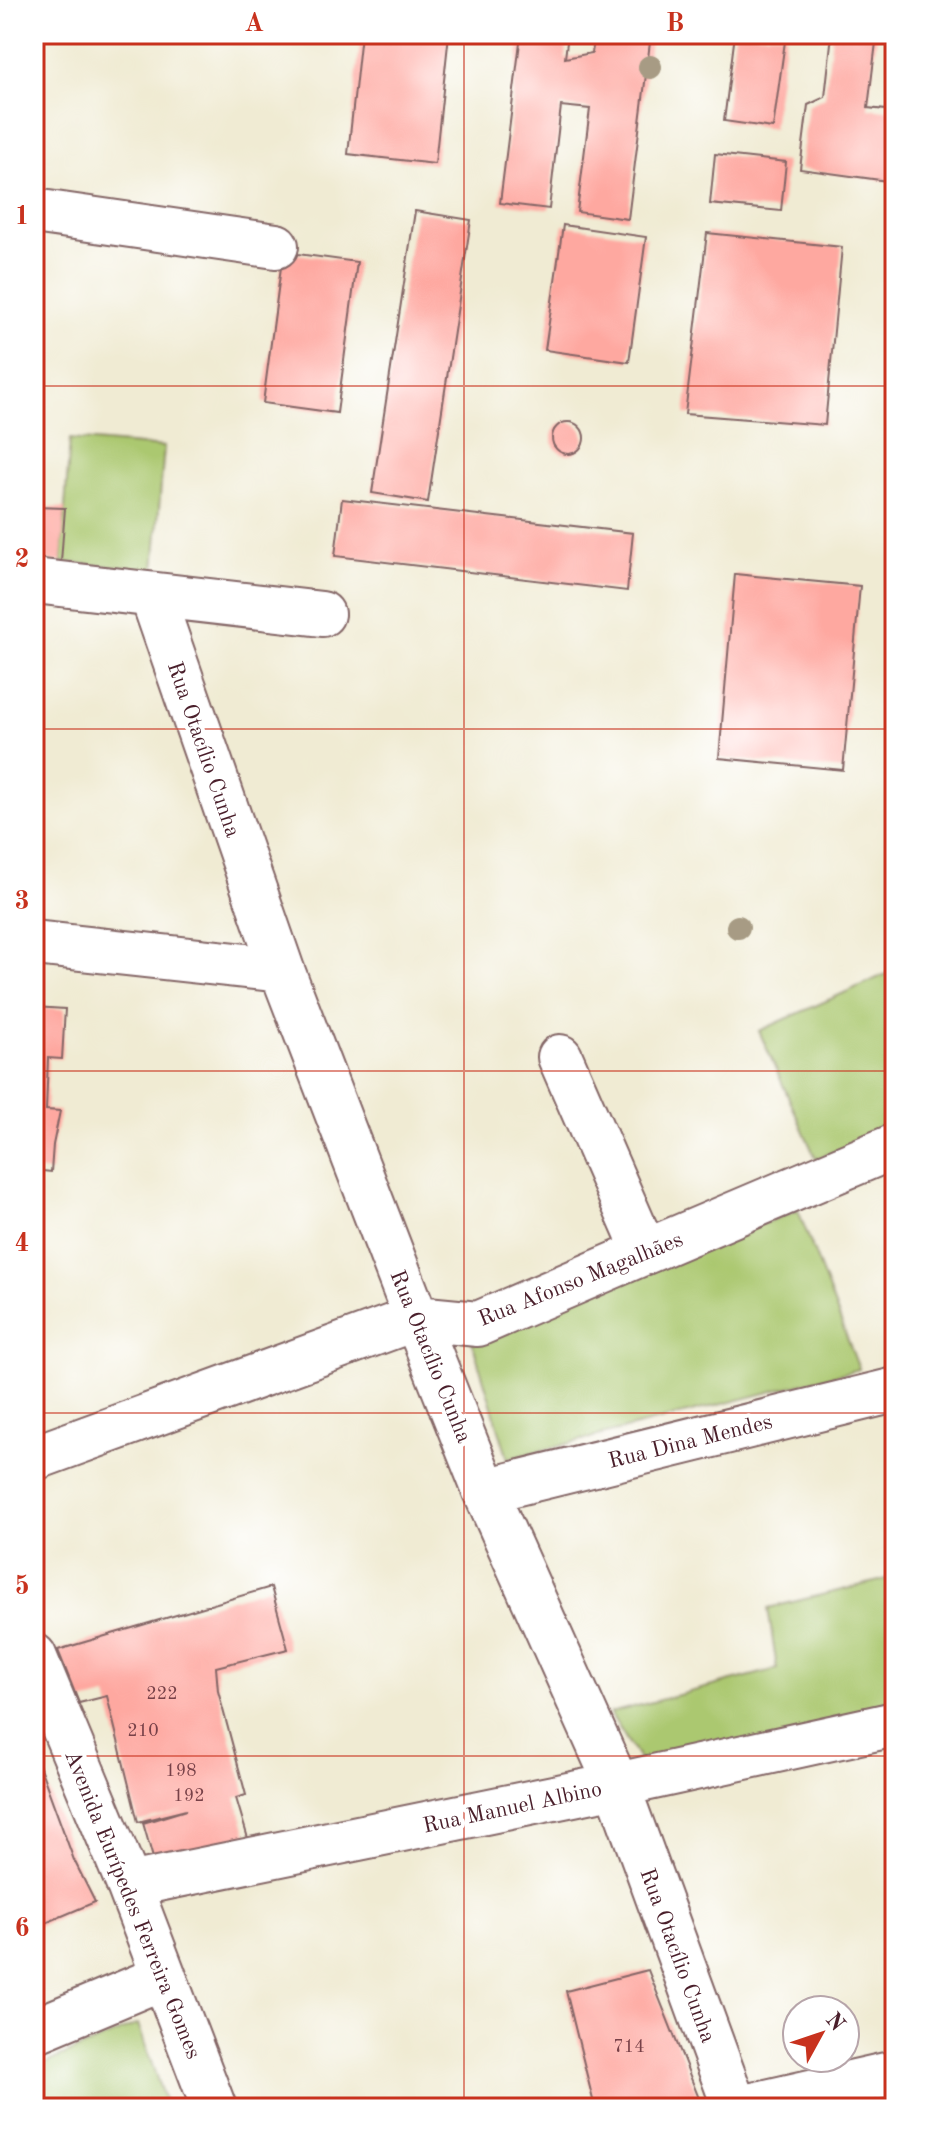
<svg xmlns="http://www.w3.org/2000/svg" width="929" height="2142" font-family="'Old Standard TT',serif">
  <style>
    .green { fill: #abc86f; stroke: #7a744d; stroke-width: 2 }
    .building { fill: #fea8a0 }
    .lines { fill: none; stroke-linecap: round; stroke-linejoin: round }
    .minor-casing { stroke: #846666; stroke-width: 48 }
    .minor { stroke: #fff; stroke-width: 44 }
    .tree { fill: #a79b84 }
    .grid { fill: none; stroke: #c8321e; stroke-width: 2; stroke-opacity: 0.55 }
    .labels { text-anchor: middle; stroke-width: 8; stroke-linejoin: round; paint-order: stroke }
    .number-label { font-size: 18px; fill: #774148 }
    .street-label { font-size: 22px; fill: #4a1f2b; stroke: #fff }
    .neatline { fill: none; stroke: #c8321e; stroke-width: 3 }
    .grid-label { font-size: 26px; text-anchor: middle; font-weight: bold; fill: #c8321e }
  </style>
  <rect width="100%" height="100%" fill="#fff"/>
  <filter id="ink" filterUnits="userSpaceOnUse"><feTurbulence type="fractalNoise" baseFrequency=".0125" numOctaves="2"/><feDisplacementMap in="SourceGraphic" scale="16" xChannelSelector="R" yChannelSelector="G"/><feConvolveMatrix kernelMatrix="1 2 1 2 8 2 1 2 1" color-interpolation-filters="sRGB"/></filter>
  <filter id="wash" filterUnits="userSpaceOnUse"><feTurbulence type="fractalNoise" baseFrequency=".006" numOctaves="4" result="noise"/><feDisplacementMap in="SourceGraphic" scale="32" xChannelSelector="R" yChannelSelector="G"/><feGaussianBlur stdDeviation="1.8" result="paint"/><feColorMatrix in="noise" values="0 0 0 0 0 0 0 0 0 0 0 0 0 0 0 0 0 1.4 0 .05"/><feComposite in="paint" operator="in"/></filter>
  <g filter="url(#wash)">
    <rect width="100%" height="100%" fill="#f0ebd3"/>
    <!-- green -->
    <path class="green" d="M70,439L164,447L154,570L61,562Z
      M895,970V1127L816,1159L759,1031Z
      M798,1210L859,1369L508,1459L471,1338Z
      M895,1577V1718L650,1777L610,1713L777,1669L768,1608Z
      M138,2024L167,2108H34V2068Z"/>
    <g id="blocks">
      <!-- building -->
      <path class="building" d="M361,34H449L435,164L348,154Z
        M521,34H568L565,58L592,53L595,34H651L628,219L577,212L590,109L561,106L549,209L500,203Z
        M735,34H786L773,128L724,121Z
        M832,34H877L868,108L895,111V182L800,169L808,105L825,97Z
        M715,154L786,162L781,211L710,204Z
        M415,211L471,220L428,502L372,493Z
        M563,225L646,237L629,362L545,350Z
        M707,233L842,247L825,425L685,414Z
        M283,252L357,262L337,413L263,403Z
        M552 438a16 16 0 1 1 32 0a16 16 0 1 1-32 0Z
        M342,499L633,533L627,591L335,556Z
        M34,507L65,508L61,562L34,561Z
        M735,574L860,586L843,770L719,758Z
        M34,1007L65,1009L62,1059L48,1058L46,1110L60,1111L53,1145L51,1172L34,1170Z
        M271,1587L288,1649L216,1667L218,1691L246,1795L236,1798L252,1852L155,1865L143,1823L186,1810L138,1822L107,1696L79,1703L58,1650Z
        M34,1751L74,1860L95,1902L34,1928Z
        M648,1970L700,2101L675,2108H595L566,1991Z"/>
    </g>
  </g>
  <g filter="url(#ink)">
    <use href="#blocks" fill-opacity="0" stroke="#846666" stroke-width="2"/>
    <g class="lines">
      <defs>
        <path id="minor" d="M34,211L276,246
          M34,581L322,614
          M152,595L282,970L416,1318L485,1491L617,1785L735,2108
          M34,943L282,970
          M560,1057L645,1252
          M34,1458L416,1318L478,1324L645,1252L895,1146
          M485,1491L895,1390
          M34,1656L129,1885L214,2108
          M129,1885L617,1785L895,1724
          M34,2031L163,1977
          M740,2108L895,2073"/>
      </defs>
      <!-- minor casing -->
      <use href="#minor" class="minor-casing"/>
      <!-- minor -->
      <use href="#minor" class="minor"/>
    </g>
    <!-- trees -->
    <g class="tree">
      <circle cx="650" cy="67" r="12"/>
      <circle cx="738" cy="927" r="12"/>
    </g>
  </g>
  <!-- grid -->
  <path class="grid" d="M464,34V2108M34,386H895M34,729H895M34,1071H895M34,1413H895M34,1756H895"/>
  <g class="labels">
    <!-- number labels -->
    <g class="number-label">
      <text x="162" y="1699">222</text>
      <text x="143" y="1736">210</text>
      <text x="181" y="1776">198</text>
      <text x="189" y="1801">192</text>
      <text x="629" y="2052">714</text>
    </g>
    <!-- street labels -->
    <g class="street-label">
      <text transform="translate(205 749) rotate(71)" y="8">Rua Otacílio Cunha</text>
      <text transform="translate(580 1278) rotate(-22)" y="8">Rua Afonso Magalhães</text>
      <text transform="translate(432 1356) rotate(68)" y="8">Rua Otacílio Cunha</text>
      <text transform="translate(690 1440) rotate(-14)" y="8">Rua Dina Mendes</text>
      <text transform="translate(512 1806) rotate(-12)" y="8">Rua Manuel Albino</text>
      <text transform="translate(134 1904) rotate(68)" y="8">Avenida Eurípedes Ferreira Gomes</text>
      <text transform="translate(679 1955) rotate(70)" y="8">Rua Otacílio Cunha</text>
    </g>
  </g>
  <!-- margin -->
  <rect width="929" height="2142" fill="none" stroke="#fff" stroke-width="88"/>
  <!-- north arrow -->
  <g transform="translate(821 2034) rotate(50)"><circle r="38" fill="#ffffff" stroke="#b7a5aa" stroke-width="2"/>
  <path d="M0-6L14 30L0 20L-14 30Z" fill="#c8321e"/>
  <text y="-12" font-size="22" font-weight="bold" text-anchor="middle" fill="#4a1f2b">N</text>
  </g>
  <rect x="44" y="44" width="841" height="2054" class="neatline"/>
  <g class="grid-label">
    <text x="254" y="31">A</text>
    <text x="675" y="31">B</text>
    <text x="22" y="224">1</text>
    <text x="22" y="567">2</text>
    <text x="22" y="909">3</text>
    <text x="22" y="1251">4</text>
    <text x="22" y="1594">5</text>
    <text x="22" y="1936">6</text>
  </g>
</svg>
